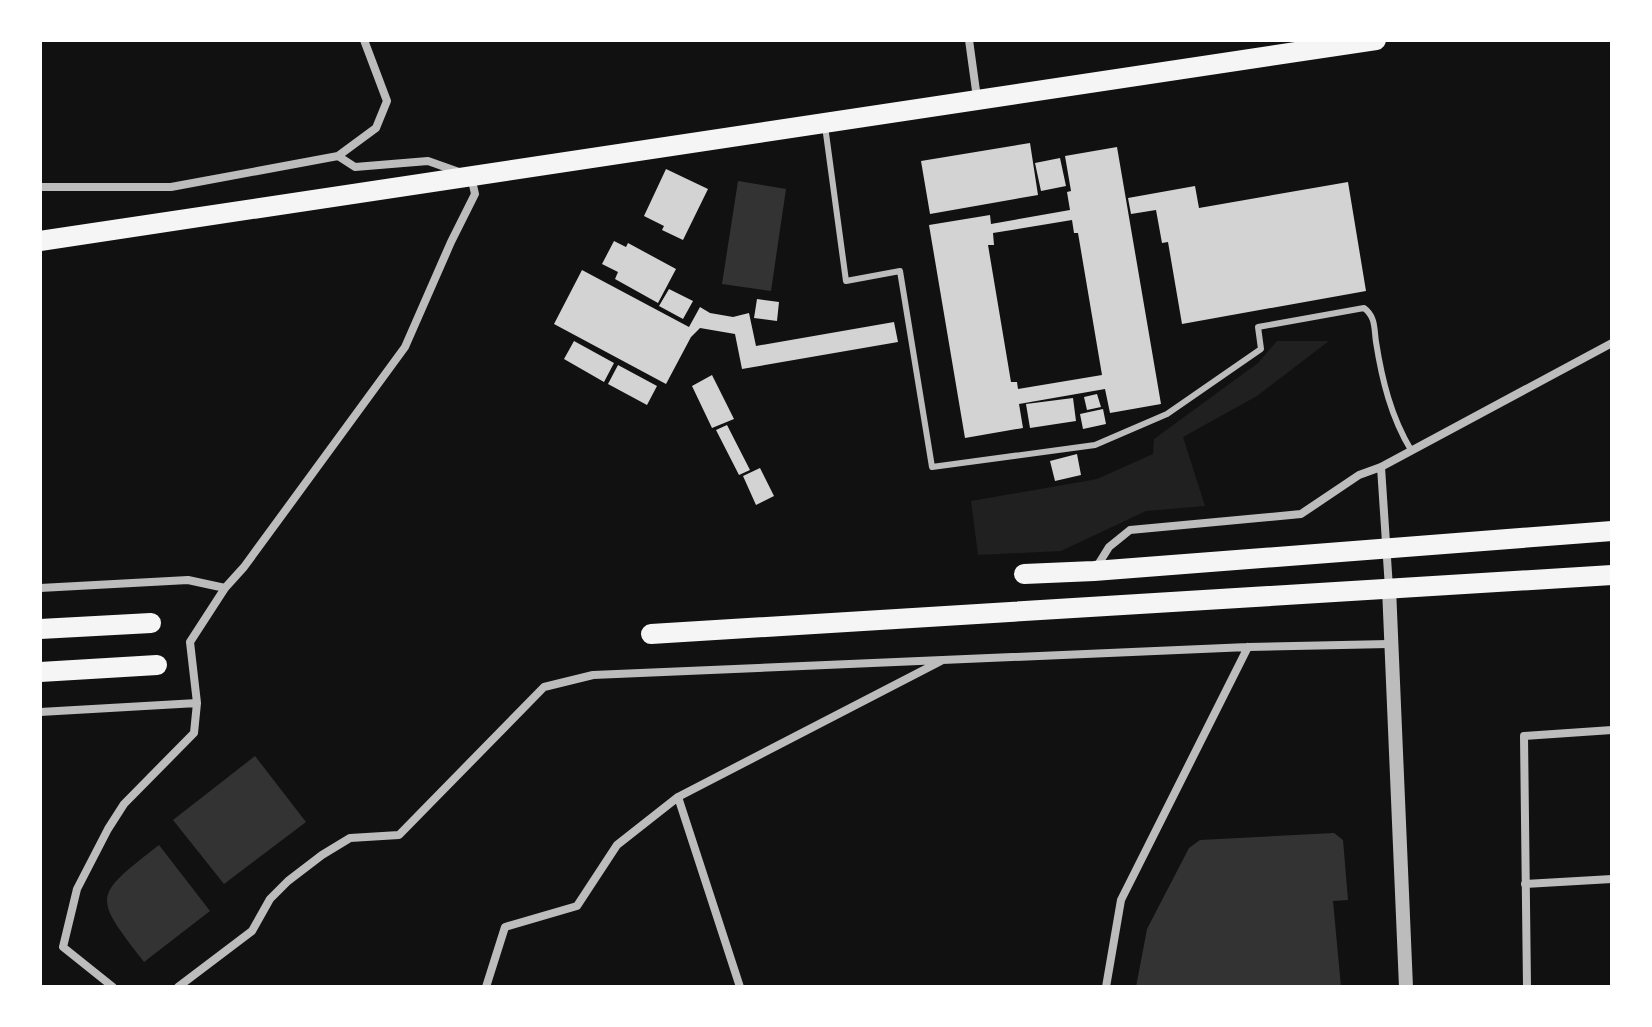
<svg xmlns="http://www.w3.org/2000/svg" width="1652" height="1027" font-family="'PT Sans',sans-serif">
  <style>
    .green { fill: #202020 }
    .water { fill: #333 }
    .building { fill: #d3d3d3; fill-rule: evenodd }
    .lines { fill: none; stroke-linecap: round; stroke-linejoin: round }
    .service { stroke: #bcbcbc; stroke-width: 6 }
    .minor { stroke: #bcbcbc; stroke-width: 8 }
    .tertiary { stroke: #bcbcbc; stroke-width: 14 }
    .primary { stroke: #f5f5f5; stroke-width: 20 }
  </style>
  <rect width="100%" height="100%" fill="#111"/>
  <!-- green -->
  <path class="green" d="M1277,341H1329L1257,396L1183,437L1205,506L1146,511L1061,551L978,555L971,501L1097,479L1153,454L1154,439L1258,363Z"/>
  <!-- water -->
  <path class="water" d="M738,181L786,189L771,291L722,284Z
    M255,756L306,822L224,884L173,820Z
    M1334,833L1343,840L1348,900L1333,901L1341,987H1136L1147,929L1189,848L1200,840Z
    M159,845L210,911L144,962C93,896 92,897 159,845Z"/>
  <!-- building -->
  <path class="building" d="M1030,143L1038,195L930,214L921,161Z
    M1117,147L1161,404L1110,413L1105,389L1019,404L1023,428L965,438L929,225L990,215L991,224L1070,210L1067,192L1071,191L1065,156ZM1072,220L1074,233H1078L1102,375L1018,389L1017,382H1011L988,245H994L993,233Z
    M1060,158L1066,186L1041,191L1035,163Z
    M666,169L708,189L683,240L662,230L664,226L644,216Z
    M1348,182L1366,291L1182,324L1168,242L1162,243L1156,210L1131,214L1128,198L1195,186L1199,208Z
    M614,241L626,247L628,243L676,269L658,303L615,279L618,272L602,264Z
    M582,270L689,327L700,307L710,313L733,317L749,313L756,346L894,322L898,342L742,369L735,334L700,328L691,337L666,384L554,324Z
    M669,289L693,301L683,319L659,306Z
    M757,299L779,302L777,321L754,318Z
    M574,341L614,363L604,382L564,359Z
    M618,365L657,386L647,405L608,384Z
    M712,375L734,419L712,428L692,386Z
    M1097,394L1101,407L1087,410L1084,397Z
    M1073,398L1076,421L1030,428L1026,404Z
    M1103,409L1106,424L1083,429L1080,414Z
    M727,425L750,470L739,475L716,430Z
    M1077,454L1081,475L1055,481L1050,461Z
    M760,468L774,496L756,505L743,476Z"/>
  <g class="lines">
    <!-- service -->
    <path class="service" d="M825,126L846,281L900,271L932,467L1095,445L1167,414L1261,349L1258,327L1364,308C1376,317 1374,329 1376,342C1382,380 1391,417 1411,450"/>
    <!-- minor -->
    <path class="minor" d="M969,40L977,98
      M338,156L355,167L428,161L459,172
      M40,187H171L338,156L376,128L387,101L364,40
      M1381,467L1389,588
      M1096,568L1109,547L1130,530L1301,514L1359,475L1381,467L1612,343
      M40,588L188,580L225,588
      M40,712L197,703L190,642L225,588L244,567L405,347L451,242L475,194L471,176
      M1525,884L1612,879
      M113,987L63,947L77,889L108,829L124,804L194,733L197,703
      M178,987L252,931L270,899L288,881L322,855L350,838L399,835L544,687L593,675L1248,647L1389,644
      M486,987L505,927L577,906L617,845L678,797
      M740,987L678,797L941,661
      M1106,987L1121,900L1248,647
      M1527,987L1524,736L1612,730"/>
    <!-- tertiary -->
    <path class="tertiary" d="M1389,588L1406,987"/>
    <!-- primary -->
    <path class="primary" d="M40,241L1376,40
      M1024,574L1094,571L1612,531
      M40,629L151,623
      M651,634L1612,575
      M40,672L157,665"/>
  </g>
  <!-- border -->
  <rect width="1652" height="1027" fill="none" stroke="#ffffff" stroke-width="84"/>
</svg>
